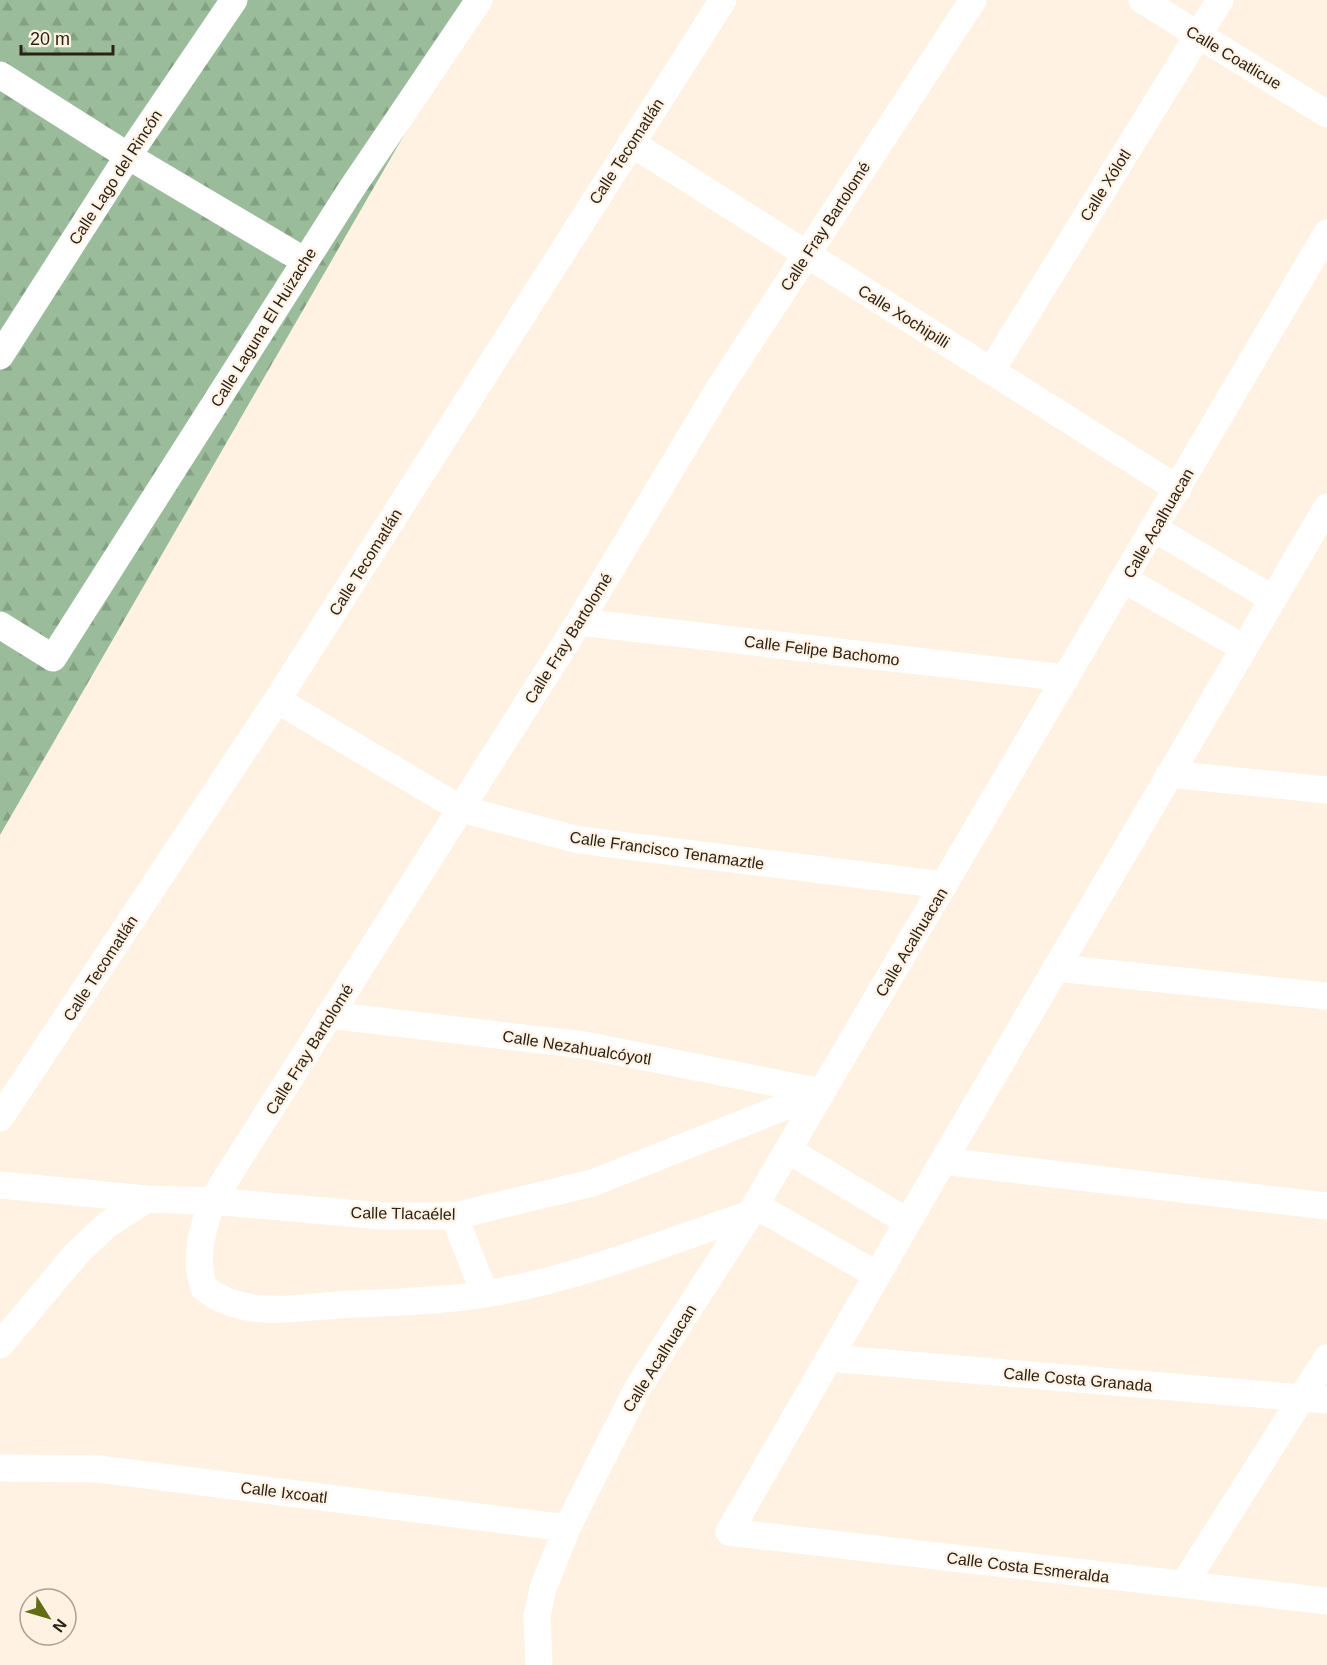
<svg xmlns="http://www.w3.org/2000/svg" width="1327" height="1665" font-family="Arial,sans-serif">
  <style>
    .forest { fill: url(#forest-firs) }
    .lines { fill: none; stroke-linecap: round; stroke-linejoin: round }
    .minor { stroke: #fff; stroke-width: 27 }
    .labels { text-anchor: middle; stroke-width: 4.5; stroke-linejoin: round; paint-order: stroke }
    .street-label { font-size: 16px; fill: #2a2219; stroke: #fff2e2 }
  </style>
  <defs>
    <pattern id="forest-firs" width="22" height="20" patternUnits="userSpaceOnUse" patternTransform="scale(1.5)"><rect width="22" height="20" fill="#9abc9a"/><path d="M5 1l3.5 6h-7zM16 11l3.5 6h-7z" fill="#85a184"/></pattern>
  </defs>
  <rect width="100%" height="100%" fill="#fff2e2"/>
  <!-- forest -->
  <path class="forest" d="M0,0H482L0,835Z"/>
  <g class="lines">
    <!-- minor -->
    <path class="minor" d="M1142,0L1327,114
      M0,75L128,156L305,261
      M631,143L1178,489
      M0,356L128,156L234,0
      M991,371L1220,0
      M1327,507L943,1161L729,1532L1327,1601
      M1155,529L1273,599
      M1125,580L1244,648
      M579,622L1066,678
      M0,625L53,658L350,191L479,0
      M277,700L461,809L579,840L944,885
      M1169,774L1327,790
      M1056,968L1327,996
      M329,1015L584,1045L822,1092
      M0,1118L277,700L723,0
      M788,1150L908,1222
      M943,1161L1327,1206
      M0,1185L147,1199L212,1201L382,1216H454L592,1183L822,1092
      M755,1205L877,1275
      M750,1214C663,1243 575,1280 485,1294C437,1302 387,1302 339,1305C292,1308 244,1319 204,1288C194,1257 202,1232 212,1201L579,622L720,387L973,0
      M454,1216L485,1294
      M0,1345L77,1253L107,1225L147,1199
      M829,1358L1327,1400
      M0,1468L99,1469L567,1528
      M1184,1584L1327,1358
      M539,1665L537,1616L543,1588L567,1528L637,1389L750,1214L1327,233"/>
  </g>
  <g class="labels">
    <!-- street labels -->
    <g class="street-label">
      <text transform="translate(1234 57) rotate(31)" y="6">Calle Coatlicue</text>
      <text transform="translate(626 151) rotate(-57)" y="6">Calle Tecomatlán</text>
      <text transform="translate(115 177) rotate(-57)" y="6">Calle Lago del Rincón</text>
      <text transform="translate(1105 185) rotate(-58)" y="6">Calle Xólotl</text>
      <text transform="translate(825 226) rotate(-57)" y="6">Calle Fray Bartolomé</text>
      <text transform="translate(904 316) rotate(32)" y="6">Calle Xochipilli</text>
      <text transform="translate(263 327) rotate(-58)" y="6">Calle Laguna El Huizache</text>
      <text transform="translate(1158 523) rotate(-60)" y="6">Calle Acalhuacan</text>
      <text transform="translate(365 562) rotate(-58)" y="6">Calle Tecomatlán</text>
      <text transform="translate(568 638) rotate(-58)" y="6">Calle Fray Bartolomé</text>
      <text transform="translate(822 650) rotate(7)" y="6">Calle Felipe Bachomo</text>
      <text transform="translate(667 850) rotate(8)" y="6">Calle Francisco Tenamaztle</text>
      <text transform="translate(911 942) rotate(-59)" y="6">Calle Acalhuacan</text>
      <text transform="translate(100 968) rotate(-57)" y="6">Calle Tecomatlán</text>
      <text transform="translate(577 1047) rotate(9)" y="6">Calle Nezahualcóyotl</text>
      <text transform="translate(309 1049) rotate(-58)" y="6">Calle Fray Bartolomé</text>
      <text transform="translate(403 1213) rotate(1)" y="6">Calle Tlacaélel</text>
      <text transform="translate(659 1358) rotate(-58)" y="6">Calle Acalhuacan</text>
      <text transform="translate(1078 1379) rotate(5)" y="6">Calle Costa Granada</text>
      <text transform="translate(284 1492) rotate(7)" y="6">Calle Ixcoatl</text>
      <text transform="translate(1028 1567) rotate(7)" y="6">Calle Costa Esmeralda</text>
    </g>
  </g>
  <!-- north arrow -->
  <g transform="translate(48 1617) rotate(127)"><circle r="28" fill="#fff2e2" stroke="#aa9f92" stroke-width="1.5"/>
  <path d="M0-4.5L10 22L0 15L-10 22Z" fill="#626c13"/>
  <text y="-9" font-size="16" font-weight="bold" text-anchor="middle" fill="#2a2219">N</text>
  </g>
  <!-- scale -->
  <path d="M21 45v9h92v-9" fill="none" stroke="#2a2219" stroke-width="3"/>
  <text x="30" y="45" font-size="18" fill="#2a2219" stroke="#fff2e2" stroke-width="4.5" paint-order="stroke">20 m</text>
</svg>
